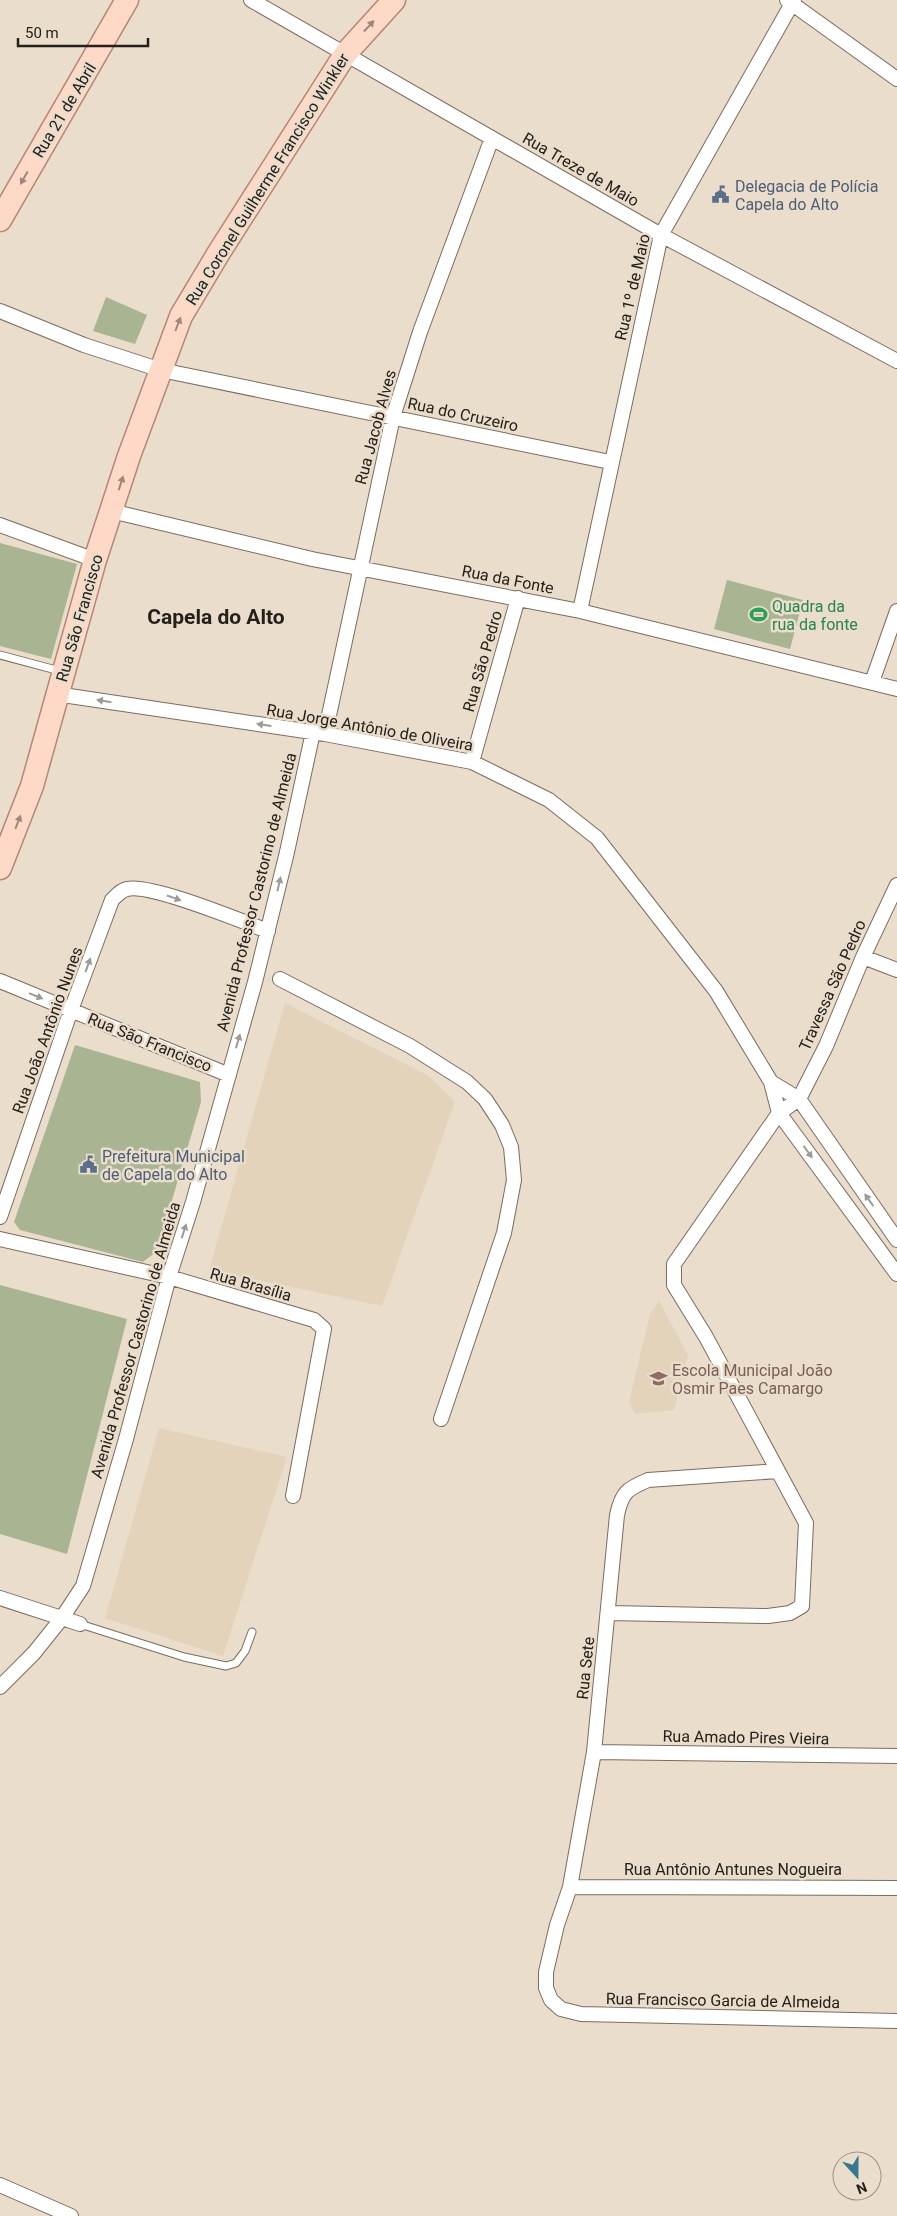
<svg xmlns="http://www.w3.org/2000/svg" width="897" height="2216" font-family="Roboto,sans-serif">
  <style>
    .built { fill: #e4d3bb }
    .green { fill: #a8b492 }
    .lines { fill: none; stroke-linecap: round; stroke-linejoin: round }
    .lane-casing { stroke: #796d5e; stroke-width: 9 }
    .street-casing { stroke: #796d5e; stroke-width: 16 }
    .primary-casing { stroke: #b38773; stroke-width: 25 }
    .lane { stroke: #fff; stroke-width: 7 }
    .street { stroke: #fff; stroke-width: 14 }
    .primary { stroke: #ffd9c8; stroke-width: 22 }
    .oneway { fill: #9d867a }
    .oneway2 { fill: #9d9b98 }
    .labels { text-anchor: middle; stroke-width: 5; stroke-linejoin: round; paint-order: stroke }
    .street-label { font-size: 16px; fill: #25201a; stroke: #eaddcc }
    .service-label { font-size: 16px; fill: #4e5e75; stroke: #eaddcc; text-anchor: start }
    .leisure-label { font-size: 16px; fill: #27864d; stroke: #eaddcc; text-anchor: start }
    .education-label { font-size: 16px; fill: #785e54; stroke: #eaddcc; text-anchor: start }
    .district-label { font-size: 21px; font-weight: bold; fill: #25201a; stroke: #eaddcc }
  </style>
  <rect width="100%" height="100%" fill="#eaddcc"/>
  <!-- built -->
  <path class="built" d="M285,1003L429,1076L455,1102L382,1306L209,1270Z
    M659,1301L688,1355L674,1410L635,1414L629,1402L650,1314Z
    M159,1428L287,1457L223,1656L105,1618Z"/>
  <!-- green -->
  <path class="green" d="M106,297L147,315L135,344L93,331Z
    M0,543L77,564L51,659L0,646Z
    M727,580L803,600L790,649L714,629Z
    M75,1045L200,1082L201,1102L157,1251L143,1262L20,1230L14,1222Z
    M0,1285L127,1319L67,1554L0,1534Z"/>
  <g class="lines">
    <defs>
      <path id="lane" d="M0,655L60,671
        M80,1624L184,1657L226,1666L236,1663L245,1651L252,1632"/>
      <path id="street" d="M251,0L661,235L897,361
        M787,0L897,79
        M0,311L84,345L161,370L610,462
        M111,511L312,559L580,611L897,689
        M0,525L95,560
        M580,611L661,235L794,0
        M872,682L897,611
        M56,694L325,734L472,762L549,800L597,838L716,991L771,1082L779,1113L897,1274
        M325,734L393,417L420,332L492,138
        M472,762L518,598
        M863,957L897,970
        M280,979L410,1046L467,1082L485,1099L502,1125L511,1147L514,1180L504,1233L441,1419
        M0,981L229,1075
        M771,1082L799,1099L897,1240
        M0,1217L71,1010L112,900C116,896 121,890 127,889C150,883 241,921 268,931
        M0,1239L169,1277L314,1320L324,1329L293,1496
        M778,1471L648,1480C627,1489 622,1492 617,1515L594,1752L570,1887L557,1925L546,1972V1988L551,2000L561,2009L581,2014L897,2021
        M0,1598L80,1624
        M608,1613L768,1616L790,1613L802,1606L806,1523L706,1337L674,1285V1264L779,1113L799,1099L826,1046L863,957L897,885
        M0,1687L34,1653L62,1618L83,1586L126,1439L169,1277L193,1202L255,982L287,852L313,732
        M594,1752L897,1756
        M570,1887L897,1888
        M0,2185L71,2216"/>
      <path id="primary" d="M0,220L127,0
        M0,868L32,786L95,560L129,456L181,316L218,254L346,53L394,0"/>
    </defs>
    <!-- lane casing -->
    <use href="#lane" class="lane-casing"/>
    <!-- street casing -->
    <use href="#street" class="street-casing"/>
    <!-- primary casing -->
    <use href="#primary" class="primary-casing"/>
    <!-- lane -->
    <use href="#lane" class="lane"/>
    <!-- street -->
    <use href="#street" class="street"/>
    <!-- primary -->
    <use href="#primary" class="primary"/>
  </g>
  <!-- one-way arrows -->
  <defs><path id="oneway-solid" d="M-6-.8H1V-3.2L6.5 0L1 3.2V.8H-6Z" transform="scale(1.25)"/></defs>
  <g class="oneway">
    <use href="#oneway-solid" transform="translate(369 26) rotate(-47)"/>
    <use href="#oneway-solid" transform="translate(24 178) rotate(119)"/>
    <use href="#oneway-solid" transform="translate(178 324) rotate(-69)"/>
    <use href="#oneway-solid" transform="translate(121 483) rotate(-72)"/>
    <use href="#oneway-solid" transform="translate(18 822) rotate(-69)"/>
  </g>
  <g class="oneway2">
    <use href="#oneway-solid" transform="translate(104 701) rotate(-171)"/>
    <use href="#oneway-solid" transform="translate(264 725) rotate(-172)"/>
    <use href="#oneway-solid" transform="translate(279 884) rotate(-77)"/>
    <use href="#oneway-solid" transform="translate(174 898) rotate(19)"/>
    <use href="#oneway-solid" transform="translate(88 965) rotate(-70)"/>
    <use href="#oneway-solid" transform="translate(36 996) rotate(22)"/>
    <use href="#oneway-solid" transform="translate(238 1041) rotate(-74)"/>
    <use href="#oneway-solid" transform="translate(808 1152) rotate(54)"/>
    <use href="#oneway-solid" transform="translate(869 1200) rotate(-125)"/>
    <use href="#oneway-solid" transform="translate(184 1231) rotate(-72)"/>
  </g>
  <!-- icons -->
  <defs>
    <symbol id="civic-bare" viewBox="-9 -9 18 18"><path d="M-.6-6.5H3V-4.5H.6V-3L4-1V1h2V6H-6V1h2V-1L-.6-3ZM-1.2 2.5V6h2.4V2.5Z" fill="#5c6f8a" stroke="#eaddcc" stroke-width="2.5" paint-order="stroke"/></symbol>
    <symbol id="stadium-bare" viewBox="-9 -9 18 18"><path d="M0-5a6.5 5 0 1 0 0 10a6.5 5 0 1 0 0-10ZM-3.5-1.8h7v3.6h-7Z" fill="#2e9e5b" stroke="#eaddcc" stroke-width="2.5" paint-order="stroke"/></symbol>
    <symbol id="school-bare" viewBox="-9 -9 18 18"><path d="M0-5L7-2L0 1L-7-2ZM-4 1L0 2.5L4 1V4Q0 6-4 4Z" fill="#8d6e63" stroke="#eaddcc" stroke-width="2.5" paint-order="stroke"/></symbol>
  </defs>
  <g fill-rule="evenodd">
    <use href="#civic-bare" x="708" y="182" width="25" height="25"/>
    <use href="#stadium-bare" x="746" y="602" width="25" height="25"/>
    <use href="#civic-bare" x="76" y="1152" width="25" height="25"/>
    <use href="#school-bare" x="646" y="1366" width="25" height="25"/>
  </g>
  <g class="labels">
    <!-- street labels -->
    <g class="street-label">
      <text transform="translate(64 110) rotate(-59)" y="6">Rua 21 de Abril</text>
      <text transform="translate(581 169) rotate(30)" y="6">Rua Treze de Maio</text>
      <text transform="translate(267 179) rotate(-58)" y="6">Rua Coronel Guilherme Francisco Winkler</text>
      <text transform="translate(632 287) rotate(-77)" y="6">Rua 1º de Maio</text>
      <text transform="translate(463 414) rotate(12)" y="6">Rua do Cruzeiro</text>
      <text transform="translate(375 427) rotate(-75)" y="6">Rua Jacob Alves</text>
      <text transform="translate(508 579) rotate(11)" y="6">Rua da Fonte</text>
      <text transform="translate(79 618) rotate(-74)" y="6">Rua São Francisco</text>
      <text transform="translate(482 661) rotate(-74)" y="6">Rua São Pedro</text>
      <text transform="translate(370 727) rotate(10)" y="6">Rua Jorge Antônio de Oliveira</text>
      <text transform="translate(256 892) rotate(-76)" y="6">Avenida Professor Castorino de Almeida</text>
      <text transform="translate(832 985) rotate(-66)" y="6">Travessa São Pedro</text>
      <text transform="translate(47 1030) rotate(-70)" y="6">Rua João Antônio Nunes</text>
      <text transform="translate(150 1042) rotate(22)" y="6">Rua São Francisco</text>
      <text transform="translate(251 1284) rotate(16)" y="6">Rua Brasília</text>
      <text transform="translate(135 1340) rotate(-74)" y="6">Avenida Professor Castorino de Almeida</text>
      <text transform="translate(585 1668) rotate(-84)" y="6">Rua Sete</text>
      <text transform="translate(746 1737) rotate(1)" y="6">Rua Amado Pires Vieira</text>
      <text x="733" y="1875">Rua Antônio Antunes Nogueira</text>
      <text transform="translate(723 2000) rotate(1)" y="6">Rua Francisco Garcia de Almeida</text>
    </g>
    <!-- service labels -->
    <g class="service-label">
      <text x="735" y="192">Delegacia de Polícia<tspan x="735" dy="18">Capela do Alto</tspan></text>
      <text x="102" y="1162">Prefeitura Municipal<tspan x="102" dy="18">de Capela do Alto</tspan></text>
    </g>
    <!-- leisure labels -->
    <g class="leisure-label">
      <text x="772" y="612">Quadra da<tspan x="772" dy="18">rua da fonte</tspan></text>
    </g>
    <!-- education labels -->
    <g class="education-label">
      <text x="672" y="1376">Escola Municipal João<tspan x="672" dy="18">Osmir Paes Camargo</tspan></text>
    </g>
    <!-- district labels -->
    <g class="district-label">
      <text x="216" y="624">Capela do Alto</text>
    </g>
  </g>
  <!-- north arrow -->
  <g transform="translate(857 2176) rotate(159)"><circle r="24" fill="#eaddcc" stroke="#9b9185"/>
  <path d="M0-4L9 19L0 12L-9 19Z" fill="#38788c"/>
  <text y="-8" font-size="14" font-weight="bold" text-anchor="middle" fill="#25201a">N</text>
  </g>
  <!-- scale -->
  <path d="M18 38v8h130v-8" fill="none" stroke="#25201a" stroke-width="2.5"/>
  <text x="25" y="38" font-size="15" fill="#25201a" stroke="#eaddcc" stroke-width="4" paint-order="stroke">50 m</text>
</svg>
